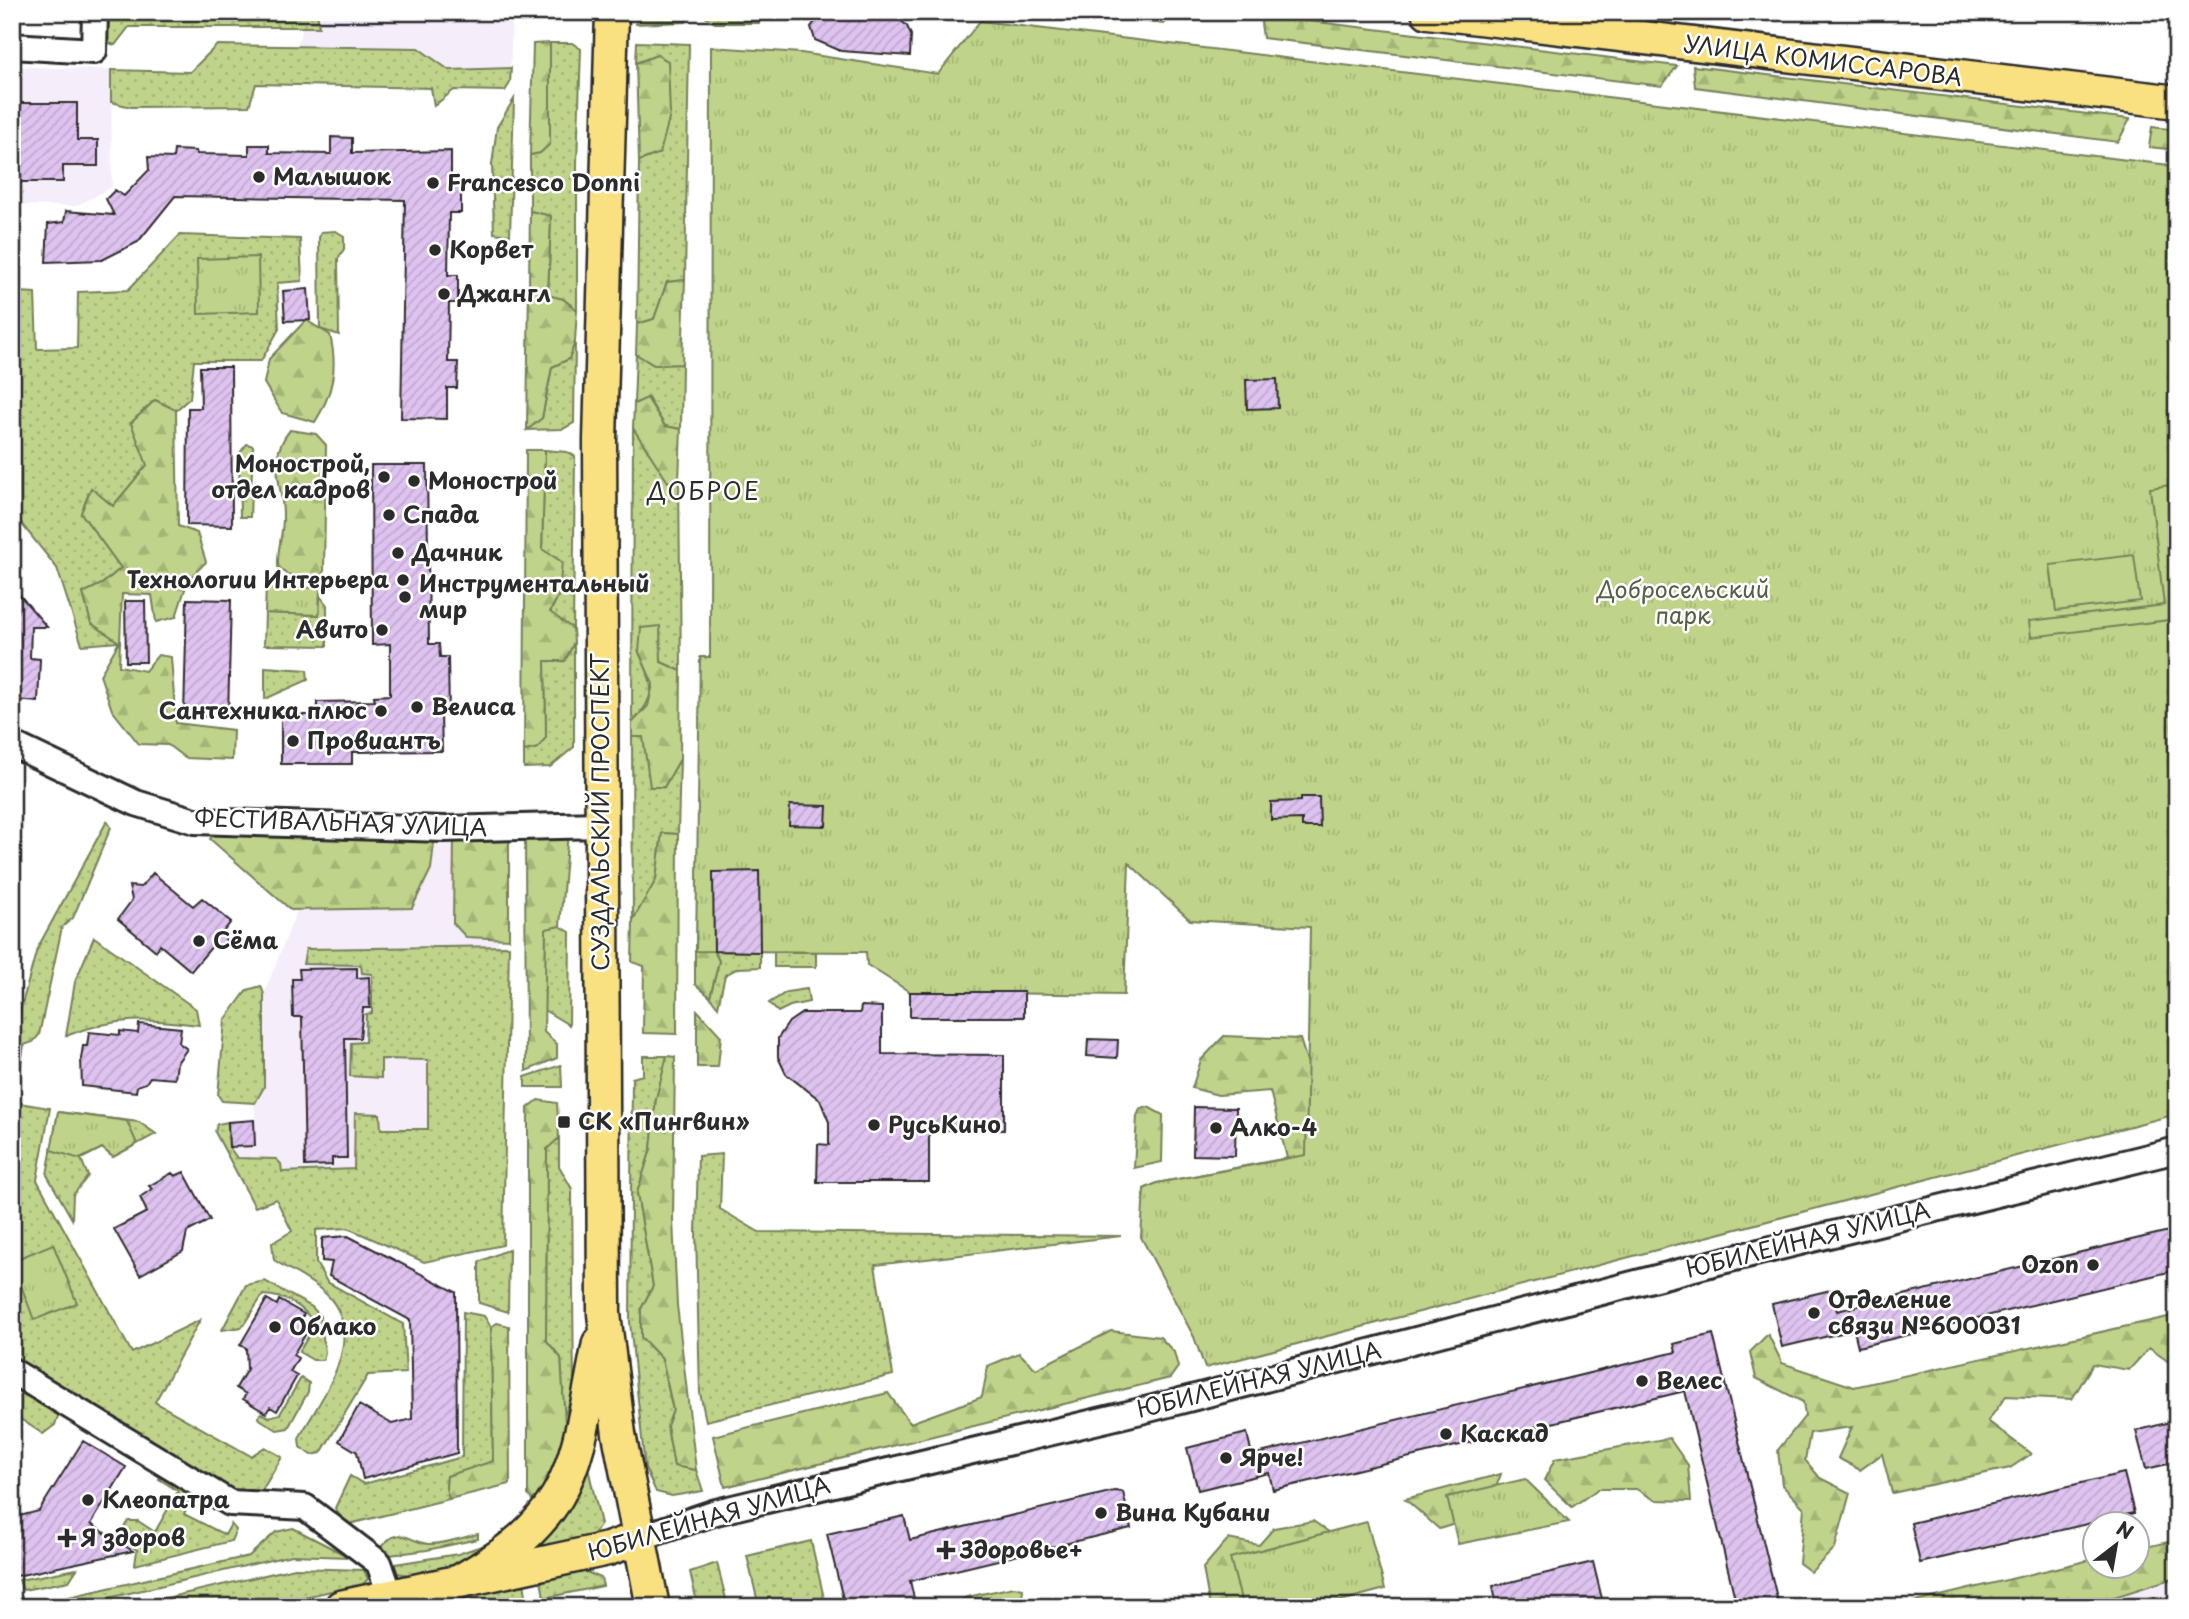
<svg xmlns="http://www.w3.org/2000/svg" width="2189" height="1619" font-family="'Playpen Sans',sans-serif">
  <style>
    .built { fill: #f5edfa }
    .grass { fill: url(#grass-dots); stroke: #75805a; stroke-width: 2 }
    .forest { fill: url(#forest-firs); stroke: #75805a; stroke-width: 2 }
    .park { fill: url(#park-tufts); stroke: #75805a; stroke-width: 2 }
    .pitch { fill: #bfd48a; stroke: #75805a; stroke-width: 2 }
    .building { fill: url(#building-hatch); stroke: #2b2b2b; stroke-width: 2 }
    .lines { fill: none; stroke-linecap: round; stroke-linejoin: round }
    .minor-casing { stroke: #2b2b2b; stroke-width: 30 }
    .major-casing { stroke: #2b2b2b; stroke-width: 37 }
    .minor { stroke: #fff; stroke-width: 24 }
    .major { stroke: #f9e181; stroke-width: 32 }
    .poi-dot { fill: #2b2b2b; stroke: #fff; stroke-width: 2.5 }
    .labels { text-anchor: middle; stroke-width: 5; stroke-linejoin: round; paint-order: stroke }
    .street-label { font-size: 23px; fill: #2b2b2b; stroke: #fff }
    .poi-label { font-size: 23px; font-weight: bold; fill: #2b2b2b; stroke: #fff; text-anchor: start }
    .park-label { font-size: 23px; fill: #575e48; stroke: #fff }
    .neighbourhood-label { font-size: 24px; letter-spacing: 2px; fill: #2b2b2b; stroke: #fff }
  </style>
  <defs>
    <pattern id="grass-dots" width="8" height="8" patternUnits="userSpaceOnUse" patternTransform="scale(1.75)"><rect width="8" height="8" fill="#bfd48a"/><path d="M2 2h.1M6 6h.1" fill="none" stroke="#a4b677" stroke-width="1.8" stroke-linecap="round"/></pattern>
    <pattern id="forest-firs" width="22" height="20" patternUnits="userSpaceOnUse" patternTransform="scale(1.75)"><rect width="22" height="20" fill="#bfd48a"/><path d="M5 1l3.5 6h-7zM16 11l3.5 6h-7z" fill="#a4b677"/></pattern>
    <pattern id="park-tufts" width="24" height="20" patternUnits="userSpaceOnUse" patternTransform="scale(1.75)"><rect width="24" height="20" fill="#bfd48a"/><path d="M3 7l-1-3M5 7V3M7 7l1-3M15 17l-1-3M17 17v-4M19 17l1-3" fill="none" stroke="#a4b677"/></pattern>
    <pattern id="building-hatch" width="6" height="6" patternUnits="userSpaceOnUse" patternTransform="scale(1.75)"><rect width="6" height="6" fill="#dec2f0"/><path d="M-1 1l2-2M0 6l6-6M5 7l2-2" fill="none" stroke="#bfa7ce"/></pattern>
  </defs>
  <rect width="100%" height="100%" fill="#fff"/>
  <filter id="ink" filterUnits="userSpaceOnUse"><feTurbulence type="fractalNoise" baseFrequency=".0143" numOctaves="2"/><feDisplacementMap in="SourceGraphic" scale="14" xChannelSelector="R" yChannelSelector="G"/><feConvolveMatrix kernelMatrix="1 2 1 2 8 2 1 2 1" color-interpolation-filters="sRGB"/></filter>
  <g filter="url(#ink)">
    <!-- built -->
    <path class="built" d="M308,12H512L510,83L287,75Z
      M12,66L111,70L112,187L76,206L12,205Z
      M241,838L500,845L495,1095L355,1169L281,1172L276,1160L237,1158L229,1147L254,1146L255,1103L264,1087V994L301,900Z
      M2177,1550V1607H2016L2136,1566Z"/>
    <!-- grass -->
    <path class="grass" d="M115,12H317L319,27H129L115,45L106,42L105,28Z
      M639,12H686V22L636,24Z
      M704,12H760L759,23H715L704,16Z
      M637,42L689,44L685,280L667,282L654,319L637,324L639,161L660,153L657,55L636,63Z
      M550,43H572L581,49L577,163V310L563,299L548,296L551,216L530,211V155L540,153L550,143Z
      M217,45L418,48L449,70L511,68L510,83L505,91L454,90L434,106L431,88L256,84L249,106L131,107L111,102V70L190,72Z
      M514,99L510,235L494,233L492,164L497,127Z
      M12,205H18L19,292L35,293L37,349L77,348L78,292L128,290L180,235L300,239L302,281L277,283L279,329L261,361H194L190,398L176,410L155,400L131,423L148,465L113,506L91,489L81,513L121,568L102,584L83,593L91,623L119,642L82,645L57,568L12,512Z
      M336,231L344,236V249L338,259L339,335L320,329L319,238L321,232Z
      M575,341L574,423L563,429L527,430L542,418L552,367L569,359Z
      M636,354L654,365L682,364L681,429L665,426L648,398L634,404Z
      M633,428L668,481H679L681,671L639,652C654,686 658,694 632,723Z
      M545,450L567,452L575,456L573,629L550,613L559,594L542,549Z
      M320,596L327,605V646L264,645L265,613L319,615Z
      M574,642V747L550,767L524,768V751L538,748L546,737L545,660L565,661Z
      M265,667L307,670L308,680L265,699Z
      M643,736L664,787L680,759L678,834L662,833L656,880L633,920L632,737Z
      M107,821L111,827L73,918L62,927L39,1035L33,1042L24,1045L15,1098L19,1103L50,1108L37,1180L132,1353L200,1320L155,1402L251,1456L265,1447L282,1457L261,1492L242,1495L225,1493L128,1426L12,1356V1041L37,949Z
      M698,873L760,952V967L738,968L725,975L718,1007L710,997L719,961L714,952L696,951Z
      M560,926L570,932L569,1025L544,1010L546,928Z
      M94,937L196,1009L199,1025C148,1019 115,1016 66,1036L75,982Z
      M509,946L503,1245L424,1262L348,1228L316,1230V1263L327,1282L403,1324L406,1373L368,1375L321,1453L312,1455L300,1447L299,1438C321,1399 368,1338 328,1296C314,1281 290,1271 274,1260L272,1243L292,1231L276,1199L255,1207L215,1132L217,1124L228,1122L229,1147L237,1158L276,1159L281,1164L282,1172L354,1169L355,1113L380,1114L381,1129H428V1060L381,1059V1078L350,1076L351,1043L365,1042L366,1014L372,1013V974L362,973L361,965L303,964L306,949Z
      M774,952H816V967H774Z
      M261,986L264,994V1087L255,1103L222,1101L218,1095L225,1020L247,990Z
      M807,989L809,1002L790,1006L778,1012L769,1003L787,992Z
      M643,1056H667L656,1099L651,1149L637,1193L653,1286L641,1309V1337L662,1359L673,1411L667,1426L674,1466L696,1470L703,1491L672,1496L656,1492L645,1468L630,1322L632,1078L643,1075Z
      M561,1065L562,1087H525V1077Z
      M58,1112L139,1122L156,1134L113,1157L102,1148L81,1159L88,1176L73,1195L72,1219L47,1175Z
      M559,1138V1166L572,1189L574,1392L564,1416L561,1358L546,1340L547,1148Z
      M722,1154L720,1209L759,1232L1121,1236L875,1265L893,1375L706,1421L700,1393L696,1232L698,1156Z
      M509,1249L508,1312L479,1303V1262Z
      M265,1281L312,1307L320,1316L325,1352L323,1360H313L299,1352L315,1325C304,1306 286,1296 263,1295L242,1327L222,1330L246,1285Z
      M463,1312L484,1316L491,1327L493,1462L447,1476L446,1488L449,1499L345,1525L335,1508L350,1476L364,1484L462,1457Z
      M301,1378L309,1383L308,1392L288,1428L277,1430L258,1418L261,1413L269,1417L280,1414Z
      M12,1385L59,1413L55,1425L43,1434L19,1418L12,1426Z
      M584,1451L601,1524C589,1548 559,1547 535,1551L532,1539Z
      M165,1475L186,1488L189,1502L184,1514L225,1535L231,1524L236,1530L231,1541L135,1565L137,1550L118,1537L128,1521H138L155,1532L178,1491L159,1479Z
      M293,1528L349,1557L292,1555L70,1607H25L249,1556L276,1532Z
      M478,1534V1539L427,1550L382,1556V1546C400,1525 407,1541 428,1544C442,1545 464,1537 478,1534Z
      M502,1539L479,1559L439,1570L410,1575L397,1573L389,1565L458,1554Z
      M811,1541L826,1607H759L747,1556Z
      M717,1563L728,1607H698L690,1572Z
      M295,1568L364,1570L368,1579L363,1584L259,1607H127Z
      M77,1569L69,1581L23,1590L19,1580Z
      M584,1571L601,1578L603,1586L544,1598L541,1579Z
      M524,1583L527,1601L503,1607H413Z"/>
    <!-- forest -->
    <path class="forest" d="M1068,12H1170L1171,15L1164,24Z
      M1260,15L1677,66L1662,86L1263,38Z
      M550,43V144L540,153L530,155L533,44Z
      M657,55L668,61L670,115L660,153L639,161L636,63Z
      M1693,66L2130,119L2118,142L1695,87Z
      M2152,127L2177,130V150L2149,147Z
      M530,211L551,216L548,295L563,299L577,310L575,341L569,359L552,367L542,418L527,430Z
      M685,280L682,364L654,365L636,354L637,324L654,319L667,282Z
      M306,320L330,335C338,368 333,393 315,422L282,413L264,383L269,359Z
      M647,398L665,426L681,429L679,481L668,482L633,428L634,404Z
      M155,400L176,410L178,526L197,533L206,562L188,580L176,617L156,622L152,595L122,594L119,666L145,671L158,655L171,657L176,723L233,730L232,760L185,758L168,745L139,744L112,710L100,675L119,642L91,623L83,593L102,584L121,568L81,513L91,488L113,506L147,465L131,423Z
      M290,430L316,434L326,445L324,571L316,582L287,574L278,567C277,549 283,535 283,518C284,484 265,461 290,430Z
      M247,444L253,446L250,517H240L239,454Z
      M526,450H545L542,549L562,562L559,594L550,612L573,629L574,642L565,661H545L546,737L538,748L524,751Z
      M660,626L661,662L681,671L680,759L664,787H650L643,737H632V723L648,706L653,684L639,652L641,628Z
      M568,832L560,926L546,929L544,1032L557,1044V1058L526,1071L525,834Z
      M215,833L435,835L431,869L412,908L291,910L210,839Z
      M662,833L678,834L677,1034L643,1033L644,966L632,962L633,920L656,880Z
      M454,837L509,838V939L466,937L453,923Z
      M695,951H714L719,961L710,997L695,984Z
      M697,1010L721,1036L718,1067H697Z
      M1224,1036L1300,1039L1318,1096L1529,1116L1144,1189L1157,1183L1287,1158L1270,1091L1218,1095L1192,1088L1201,1060Z
      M667,1056L675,1057L673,1220L677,1305L696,1470L674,1466L667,1426L673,1410L662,1359L641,1337V1309L653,1286L637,1193L651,1149L656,1099Z
      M538,1100L557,1103L559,1138L547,1149L546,1340L561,1358L567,1456L536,1505L528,1495V1108Z
      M1148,1107L1163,1115L1162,1162L1134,1168L1137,1116L1140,1109Z
      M2177,1315V1361L2169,1362L2149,1348L2129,1370L2093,1364L2072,1399L2006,1396L1988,1421L2031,1454L2010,1468L1892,1493L1882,1454L1860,1470L1838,1458L1852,1427L1810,1433L1805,1460L1820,1478L1850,1493L1835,1548L1811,1572L1799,1563L1804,1508L1782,1485L1778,1450L1805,1416L1803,1402L1756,1378L1750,1352L1768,1334L1782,1363L1854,1387Z
      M497,1323L509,1326L510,1484L449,1499L446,1488L447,1476L493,1461L491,1327Z
      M1111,1331L1160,1337L1174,1352L1178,1367L1170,1378L725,1487L713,1436L888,1393L910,1423L982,1397L988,1366L1019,1353L1036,1369Z
      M1669,1438L1688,1465L1691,1501L1655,1500L1636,1489H1598L1572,1507L1544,1480L1555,1459Z
      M1501,1474C1489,1509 1474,1519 1439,1529L1405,1499Z
      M1313,1521L1339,1539L1256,1607H1210L1203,1568L1228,1539L1259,1545L1274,1528Z
      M2177,1540V1577L2083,1607H1894L2094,1559V1566H2136L2137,1549Z
      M1014,1587L1023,1589L1022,1598L1010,1607L950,1606L967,1597Z"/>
    <!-- park -->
    <path class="park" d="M980,21L2177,166V1114L1205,1368L1194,1337L1141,1237L1144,1189L1157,1183L1306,1155L1310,927L1190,920L1129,863L1124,995L910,992L867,965L866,952L696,951L700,657H710L711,47L801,53L938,74Z
      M258,257L259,312L198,314L197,259Z
      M266,586L320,588L319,615L265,613Z
      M58,1112L127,1121L137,1144L113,1157L102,1148L80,1159L51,1150Z
      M53,1244L77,1303L34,1320L12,1261Z
      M1525,1479L1569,1522L1458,1544L1447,1497Z
      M1367,1522L1385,1589L1318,1607H1243L1230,1558Z"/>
    <!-- pitch -->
    <path class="pitch" d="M2177,484V619L2031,637L2029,621L2164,605L2150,488Z
      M2134,555L2140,601L2056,611L2050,565Z"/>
    <!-- building -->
    <path class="building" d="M845,12H892L907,26L911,35L910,56L841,51L815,40L811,27L817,19L826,16L836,19Z
      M12,103H77V140H98V166H63V182H12Z
      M331,137L352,138V153L451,151V187H461V213H449L448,275H458V303H449L448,362H458L457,388H447V419L401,418L405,200L175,196L138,242L102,260L46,262L48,224L64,222L66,211L114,215L106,199L115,190L124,196L149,170L148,157L173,158L174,150L196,151L197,154L249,155V145H269V153L331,154Z
      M308,289L310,320L285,321L283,291Z
      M200,367H231L232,526L187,525L188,408H201Z
      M1277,379L1278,408L1247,409L1246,380Z
      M371,465H427L429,644H439L440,657H448L449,715H441L442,751L352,752V764H281V715H317V702L375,701L374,696L390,695V644L372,645Z
      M12,586L47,627H31L30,658L40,659L38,702L14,700Z
      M187,599L231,600L228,717L184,716Z
      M125,601H145L146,662H126Z
      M1301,797H1319L1320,827H1302V819L1271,820V802L1301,801Z
      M790,805L827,806L826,826L789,825Z
      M759,871L760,952L714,951L713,872Z
      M153,873L193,906L202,898L231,922L222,933L230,947L213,945L191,971L160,945L156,951L118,919L132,900L129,886L141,887Z
      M357,968V978L369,977L370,1008H363L360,1038H345L347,1158H332V1165L305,1166L302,1017H293L292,979H300L299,969Z
      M910,992H1024V1017H910Z
      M861,1006L882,1007V1054L1004,1055V1130H929V1182H817L818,1144L829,1145V1122L820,1100L786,1074L778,1057V1038L789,1022L802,1013H860Z
      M139,1024L181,1028L179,1043L187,1049L177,1063L175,1079L150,1077L146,1083L137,1086L136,1092L82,1086L81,1059L83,1046H87L89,1032L120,1035V1031L138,1033Z
      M1088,1039L1118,1040L1117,1058L1087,1056Z
      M1194,1107L1236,1108L1235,1156L1193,1155Z
      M254,1120L255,1146L229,1147L228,1122Z
      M184,1172L210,1220L187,1232L183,1251L140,1275L114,1229L147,1212L140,1197L152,1189L149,1186L172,1173L175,1176Z
      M2177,1229V1270L1858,1347L1854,1330L1782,1347L1772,1304L1831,1290L1837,1311Z
      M348,1236L456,1292L457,1453L363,1479L357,1452L339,1441L359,1405L392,1424L412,1419L410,1320L329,1276L332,1262L322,1261V1238Z
      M267,1299L277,1305L279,1300L304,1314L301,1319L311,1325L293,1355L298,1358L290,1372L297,1376L277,1411L270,1407L266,1413L243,1399L246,1394L236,1388L247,1369L246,1348L240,1345Z
      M1713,1334L1778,1602L1737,1607L1685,1391L1273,1490L1269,1473L1198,1490L1187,1448L1247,1433L1252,1455L1676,1352L1674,1344Z
      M2177,1420V1462L2146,1469L2136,1431Z
      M83,1441L126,1467L91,1524L133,1551L12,1577V1518L39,1511Z
      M2124,1473L2134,1513L1920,1563L1911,1523Z
      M1114,1491L1123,1492L1131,1528L910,1581L916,1607H845L827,1534L904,1516L910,1540Z
      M1593,1562L1603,1603L1588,1607H1497L1493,1586Z"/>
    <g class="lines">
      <defs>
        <path id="minor" d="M12,46L94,51L95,12
          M12,744L136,803L195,821L444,829L600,825
          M12,1371L230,1503L305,1507L379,1563L390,1595
          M639,1538L716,1512L1149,1409L1714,1263L2177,1150"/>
        <path id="major" d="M612,12L600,440L604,1314L619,1434L653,1607
          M1428,12L2177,102
          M456,1583C577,1516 574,1468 599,1343
          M341,1607L608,1549L639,1538"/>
      </defs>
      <!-- minor casing -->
      <use href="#minor" class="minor-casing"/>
      <!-- major casing -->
      <use href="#major" class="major-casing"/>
      <!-- minor -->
      <use href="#minor" class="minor"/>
      <!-- major -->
      <use href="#major" class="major"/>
    </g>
  </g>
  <!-- markers -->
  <g class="poi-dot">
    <circle cx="259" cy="177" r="7"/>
    <circle cx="433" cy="183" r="7"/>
    <circle cx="435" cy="250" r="7"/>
    <circle cx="444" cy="294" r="7"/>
    <circle cx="384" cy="477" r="7"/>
    <circle cx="414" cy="481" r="7"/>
    <circle cx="389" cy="515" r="7"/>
    <circle cx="398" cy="553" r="7"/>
    <circle cx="403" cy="580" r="7"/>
    <circle cx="405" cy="597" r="7"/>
    <circle cx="382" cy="630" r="7"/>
    <circle cx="417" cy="707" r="7"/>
    <circle cx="381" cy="711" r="7"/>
    <circle cx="293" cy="741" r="7"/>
    <circle cx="199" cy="941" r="7"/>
    <rect x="557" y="1115" width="14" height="14" rx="3.5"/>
    <circle cx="874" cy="1125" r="7"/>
    <circle cx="1216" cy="1128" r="7"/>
    <circle cx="2093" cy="1265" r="7"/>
    <circle cx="1814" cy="1313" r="7"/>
    <circle cx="275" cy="1327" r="7"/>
    <circle cx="1642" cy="1381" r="7"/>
    <circle cx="1446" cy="1434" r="7"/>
    <circle cx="1226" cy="1458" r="7"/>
    <circle cx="88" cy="1500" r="7"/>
    <circle cx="1101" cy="1513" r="7"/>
    <path d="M63.5 1527.5h7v7h7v7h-7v7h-7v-7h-7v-7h7z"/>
    <path d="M942.5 1539.5h7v7h7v7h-7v7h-7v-7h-7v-7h7z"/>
  </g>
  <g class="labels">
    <!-- street labels -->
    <g class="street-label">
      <text transform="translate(1823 61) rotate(7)" y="8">УЛИЦА КОМИССАРОВА</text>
      <text transform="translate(601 812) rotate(-90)" y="8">СУЗДАЛЬСКИЙ ПРОСПЕКТ</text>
      <text transform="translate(341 823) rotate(2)" y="8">ФЕСТИВАЛЬНАЯ УЛИЦА</text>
      <text transform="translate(1808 1240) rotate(-14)" y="8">ЮБИЛЕЙНАЯ УЛИЦА</text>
      <text transform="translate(1259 1380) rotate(-14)" y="8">ЮБИЛЕЙНАЯ УЛИЦА</text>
      <text transform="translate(709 1519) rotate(-16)" y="8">ЮБИЛЕЙНАЯ УЛИЦА</text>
    </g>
    <!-- poi labels -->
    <g class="poi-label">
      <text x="273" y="185">Малышок</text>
      <text x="447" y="191">Francesco Donni</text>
      <text x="449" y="258">Корвет</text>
      <text x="458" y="302">Джангл</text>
      <text x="370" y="472" text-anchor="end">Монострой,<tspan x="370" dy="26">отдел кадров</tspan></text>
      <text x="428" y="489">Монострой</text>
      <text x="403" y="523">Спада</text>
      <text x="412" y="561">Дачник</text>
      <text x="389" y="588" text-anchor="end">Технологии Интерьера</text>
      <text x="419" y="592">Инструментальный<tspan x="419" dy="26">мир</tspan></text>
      <text x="368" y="638" text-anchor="end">Авито</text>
      <text x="431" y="715">Велиса</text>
      <text x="367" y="719" text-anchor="end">Сантехника плюс</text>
      <text x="307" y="749">Провиантъ</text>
      <text x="213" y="949">Сёма</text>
      <text x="578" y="1130">СК «Пингвин»</text>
      <text x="888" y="1133">РусьКино</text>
      <text x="1230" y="1136">Алко-4</text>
      <text x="2079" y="1273" text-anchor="end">Ozon</text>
      <text x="1828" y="1308">Отделение<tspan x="1828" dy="26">связи №600031</tspan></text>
      <text x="289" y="1335">Облако</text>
      <text x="1656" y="1389">Велес</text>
      <text x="1460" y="1442">Каскад</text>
      <text x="1240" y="1466">Ярче!</text>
      <text x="102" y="1508">Клеопатра</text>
      <text x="1115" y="1521">Вина Кубани</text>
      <text x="81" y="1546">Я здоров</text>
      <text x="960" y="1558">Здоровье+</text>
    </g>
    <!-- park labels -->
    <g class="park-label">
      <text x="1683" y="598">Добросельский<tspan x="1683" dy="26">парк</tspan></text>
    </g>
    <!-- neighbourhood labels -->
    <g class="neighbourhood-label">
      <text x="704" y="500">ДОБРОЕ</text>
    </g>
  </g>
  <!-- margin -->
  <rect width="2189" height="1619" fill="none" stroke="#fff" stroke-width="42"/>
  <rect x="21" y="21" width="2147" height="1577" fill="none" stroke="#2b2b2b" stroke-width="2.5" filter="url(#ink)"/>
  <!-- north arrow -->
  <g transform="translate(2116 1545) rotate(31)"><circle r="33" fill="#ffffff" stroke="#aaaaaa" stroke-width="2"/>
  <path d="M0-5L12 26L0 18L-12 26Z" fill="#2b2b2b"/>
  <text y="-10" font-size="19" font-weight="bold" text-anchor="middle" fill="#2b2b2b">N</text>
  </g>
</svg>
